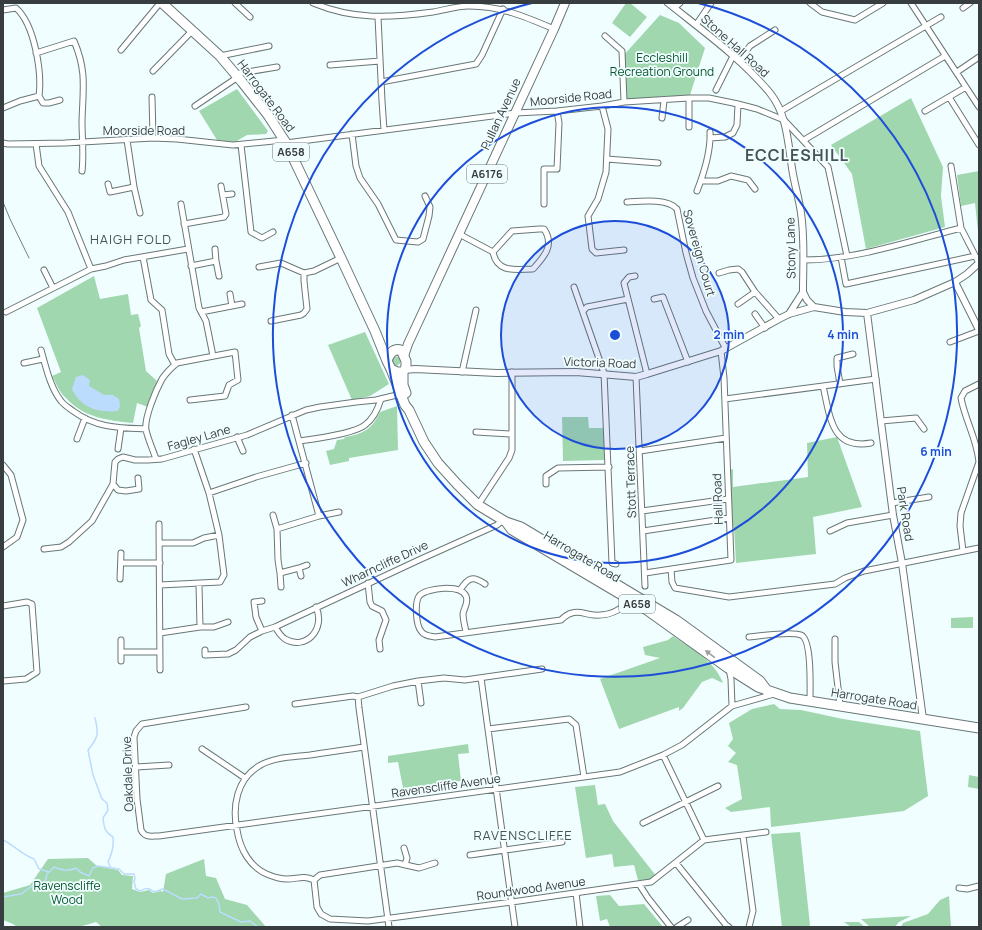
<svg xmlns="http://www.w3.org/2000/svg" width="982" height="930" font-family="Manrope,sans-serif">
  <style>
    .green { fill: #a0d7af }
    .water { fill: #bbdcfc }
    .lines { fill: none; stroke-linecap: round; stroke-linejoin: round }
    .stream { stroke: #bbdcfc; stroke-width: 1.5 }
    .minor-casing { stroke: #697777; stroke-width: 7 }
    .tertiary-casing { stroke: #697777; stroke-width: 8 }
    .primary-casing { stroke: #697777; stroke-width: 10 }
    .trunk-casing { stroke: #697777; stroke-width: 11 }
    .minor { stroke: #fff; stroke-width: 5 }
    .tertiary { stroke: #fff; stroke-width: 6 }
    .primary { stroke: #fff; stroke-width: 8 }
    .trunk { stroke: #fff; stroke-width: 9 }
    .tram { stroke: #757e7f; stroke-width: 1 }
    .oneway { fill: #9c9e9f }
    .ring { fill: none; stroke: #1d4ed8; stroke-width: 2 }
    .labels { text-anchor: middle; stroke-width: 3.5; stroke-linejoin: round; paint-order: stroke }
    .shield { fill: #f1feff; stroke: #707879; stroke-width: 1 }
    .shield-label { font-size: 11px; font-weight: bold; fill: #383e3f }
    .street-label { font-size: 12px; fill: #383e3f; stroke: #f1feff }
    .park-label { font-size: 12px; fill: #04552a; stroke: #f1feff }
    .neighbourhood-label { font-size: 13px; letter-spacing: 1px; fill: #465354; stroke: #f1feff }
    .district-label { font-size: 16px; font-weight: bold; letter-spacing: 1px; fill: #465354; stroke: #f1feff }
    .centre { fill: #1d4ed8; stroke: #f1feff; stroke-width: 2 }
    .ring-label { font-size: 12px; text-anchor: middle; font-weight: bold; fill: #1d4ed8; stroke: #f1feff; stroke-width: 3.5; stroke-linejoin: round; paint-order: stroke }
  </style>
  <rect width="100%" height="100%" fill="#f1feff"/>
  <!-- green -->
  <path class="green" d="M626,3H630L647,17L630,37L612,23Z
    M660,15L679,23L705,48L689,98L624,102L623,56Z
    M237,89L268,131L266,134L247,135L235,142L217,140L199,111Z
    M911,98L943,167L941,196L945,227L866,249L852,174L831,145Z
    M979,171V241L975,203L961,206L957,175Z
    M94,276L100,299L128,294L131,315L138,314L141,326L139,328L146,371L157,381L148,407L137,403L133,423C106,420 84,418 65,397C59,392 56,383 52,376L61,372L37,308Z
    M365,332L389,384L370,396L352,400L328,345Z
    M391.5 361a4.5 4.5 0 1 1 9 0a4.5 4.5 0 1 1-9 0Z
    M397,406L398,450L349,458V461L330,465L326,451L334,449L337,440L344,439L345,437C364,434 372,429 380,412Z
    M562,417H588L589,428H604L605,460L563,461Z
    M837,437L862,507L813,517L816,554L736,563L734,528H732L730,470L733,469V487L808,477L807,443Z
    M973,617V628H951V618Z
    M673,636C692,649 714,660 723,683L712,678L702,682L683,708L679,711V707L619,729L600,679L660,658L645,655L643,647L668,640Z
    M774,704L780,709L801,710L843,719L920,731L928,796L904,811L771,827L770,807L731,812L725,808L742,799L737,765L728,762L736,753L728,746L733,739L729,723L752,709Z
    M468,744L469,753L458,754L461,781L403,788L398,762L388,763V756Z
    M969,775L979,777V789L968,787Z
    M595,785L598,805L605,804L613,821L657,877L639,884L634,865L614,867L612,854L586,858L575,787Z
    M800,832L810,925L808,927H782L771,834Z
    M88,858L97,866L118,870L122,875L133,876L132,889L140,892L149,890L153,893L161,891L163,892L166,874L204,859L206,876L216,878L225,899L247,905L266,927H102L96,922L79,927H17L13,924L3,920V893L30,885L48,859Z
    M610,895L619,906L644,904L663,927H610L607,919L600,921L596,896Z
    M949,896L951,927H901L903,923L928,914L940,900Z
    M911,916L899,922L895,927H870L861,919Z
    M844,922H859L865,927H851Z"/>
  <!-- water -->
  <path class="water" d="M83,375L90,380L89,386L104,395H113L119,399L120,406L118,411C98,413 81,408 72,389L76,377Z"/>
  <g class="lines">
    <!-- stream -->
    <path class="stream" d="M95,718C99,734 98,738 88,750L93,775L102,799L107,803L108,810L103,818C104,828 105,832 113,837C114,846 112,854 108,862L111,868
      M3,840C14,845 22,855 34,859L39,869L49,872L54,867C62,870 68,872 76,868L80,872L89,876L93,868L98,866L119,869L124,874H134L135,878L134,882L136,889L141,891C146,887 149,888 154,892L163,889L182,899L197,898L201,894L208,898L212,897L216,898L219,904L220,912L241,922L250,921L258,927
      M3,897L21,894L32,886H41L45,882L47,874L49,872"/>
    <defs>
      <path id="minor" d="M235,3L250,17
        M313,3C354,20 390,18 433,12C445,10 457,6 469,6C501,6 526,17 554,29
        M810,3L822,12L855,20L883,3
        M911,3L979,107
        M674,8L680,3
        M963,8L970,3
        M3,10L16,8C35,25 42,73 39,96L20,101L3,108
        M378,17L382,101L384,130
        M696,25L711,3
        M605,36L622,51L624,102
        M121,50L160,3
        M36,53L74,41C87,71 83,89 82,121C82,137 84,154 82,171
        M220,56L269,46
        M739,61L750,46L775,30
        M330,65L380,61
        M153,71L192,31
        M957,72L979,57
        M235,74L277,67
        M381,82L476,64L482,55L503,9
        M716,90L733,56
        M39,96L43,103H49L60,100
        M152,97L153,138
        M949,97L979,145
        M195,106L238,77
        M602,106L608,129L606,172L598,199L588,216L592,249L596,253L624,250
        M781,111L941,17
        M925,111L966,87
        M662,118L664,101
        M689,127V98
        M352,134L356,166L360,178L378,204L396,240L418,242L423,239L429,216L430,207L425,196
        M710,138L725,137L733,133L737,125L738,104
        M127,140L134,187L140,213
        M804,140L945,56
        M3,143L8,144L65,143L153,138L177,139L233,145L284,140
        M286,143L515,113L557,111L602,106L624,102L689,98H709L738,104L757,109L784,120L828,167L847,256
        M36,144L39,166L68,212L91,269
        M241,145L251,232L262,238L273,232
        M607,159L658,163
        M951,166L961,228L979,263
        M701,181H718L731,176L748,180L755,189
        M108,184L110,192L134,187
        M697,191C704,173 711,151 710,132
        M223,195L232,194
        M627,202C641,201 668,198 677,209L686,253L693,278L706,311L726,349
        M181,204L199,308L206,321L213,356
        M544,204V169H557L559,123L557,111
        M184,224L224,217L226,214L221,186
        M459,234L493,252C497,274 517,269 533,269C544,257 555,245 544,229H539L512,231L493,252
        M143,257L151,300L162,310L169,354L175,365
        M841,257L846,284L975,256
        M804,260C855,260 911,241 961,228
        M216,261L219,276
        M191,266L216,261L215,249
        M259,267L281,263L304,273V281L307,309L304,313L301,315L271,321
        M44,270L53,288
        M304,273L314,271L341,258
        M719,273L729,270L738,269L742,272L755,292L779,319
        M635,276L629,277L624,283L647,374
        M574,287L604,373L612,563L616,564
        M230,294L232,306
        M654,299L663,297L688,362
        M738,304L755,292
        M583,311L587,307L628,299
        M6,312L91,269L106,266L124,260L188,249
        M201,312L242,304
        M755,314L765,328
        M950,342L979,331
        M41,350C46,367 50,387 61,401C64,405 69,408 73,411C96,428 119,428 146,429
        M24,363L43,359
        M462,372L476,310
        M636,377L645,586
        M840,384L837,366V358L853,354
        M979,384L965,391L961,398C965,420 977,439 979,462
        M823,386C830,416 831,450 871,443
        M725,399L876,379
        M292,415L319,516
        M881,421L916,418L924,429
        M476,432L512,434
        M237,437L243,451
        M77,439L85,418
        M299,441C314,439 354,434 365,425C373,419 378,409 381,399
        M118,449L121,428
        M640,451L726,438
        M156,459C153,450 148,439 146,430C144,418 156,390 162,379C166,373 171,368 177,363L235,352L238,380L229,385L225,396L190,400
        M3,465L11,475L23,520L17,537L3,547
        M113,484L118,490L126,491L139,489L138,478
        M546,484V476L558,468L609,467
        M209,493L256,477L306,463
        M892,503L929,497
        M478,505L509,458L512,450V372
        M642,511L728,499
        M273,515L277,529L278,560L280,573
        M159,524L160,670
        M277,529L319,516L339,512
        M643,531L729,518
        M830,531L847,523L893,515
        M159,543H193L204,538L219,535
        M44,549L61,547L69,542L92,521L113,484L115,462L118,459L123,457L135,460H148L162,459L247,435L306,410L320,407L356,402L376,400L401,394
        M963,551L960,526L961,513L979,462
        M121,563H160
        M671,569L672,582L675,588L729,597L835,584L845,578L864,571L979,548
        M645,573L731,560L724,378L721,351
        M301,576L299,568L307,565
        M120,579L121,553
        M368,583L370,602L372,606L382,611L386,620L379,640L380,649
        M199,584L200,627
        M160,585L220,582L224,575L219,535L209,493L194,449
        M281,587L280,573L299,568
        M460,590C468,578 472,575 485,584
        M3,606L27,602L32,604L37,672L26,679L3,681
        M275,627C278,631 280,636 285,639C306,651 326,629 316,607
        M262,631L256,617L254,602L262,601
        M466,632C465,627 463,619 463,614C464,607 469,603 466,596C460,584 428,588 420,595C414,601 416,625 421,631C424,636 430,636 435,637L561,620C564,617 568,614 572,613C580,610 586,615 594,615C608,616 621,611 629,599
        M160,633L200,627H214L228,622
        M749,637C759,636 792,631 801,635C812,639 810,689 810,700
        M835,639V662L840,705
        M205,650V655L228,654L236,650L250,637L262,631L275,627L421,559L497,525L503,520
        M121,652H160
        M121,661V640
        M729,669L731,679L732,706
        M481,678L515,927
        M418,681L421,703
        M295,704L353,696L358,697
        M246,707L142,724L136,731L134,737L137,799L141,830C145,838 151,836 159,836L620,772L663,755L682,745L732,706L774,694
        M488,729L569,719L576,725L584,777
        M202,749L245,778
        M663,755L704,840
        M136,767L169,765
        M643,823L718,786
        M743,836L753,911L749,927
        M404,848L407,858L405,865
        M470,855L562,842
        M676,863L726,925L729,927
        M314,880L317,907L321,914L330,919L368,921L512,902L651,882L704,840L766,832
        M314,880C303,875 298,879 287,879C282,879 274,877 269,875C250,868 240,849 237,830C232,806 237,779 259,766C273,757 294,757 310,755C328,752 346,750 364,747
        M314,880L320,875L397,863L419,868L435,863
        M639,884L648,898L671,927
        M959,888L967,889L979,886
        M576,893L580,927
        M389,927L359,708L358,697L393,686L418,681L444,678L465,680L542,669
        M677,927L688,920"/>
      <path id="tertiary" d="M668,3C703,31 741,58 770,93C787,114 788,143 792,168C794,183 799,198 801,213C805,239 803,265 803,292L807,300L814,307
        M955,282L979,330
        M867,313L893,515L902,563L923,719
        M789,314L803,292
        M405,370L415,369L497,373L576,372L636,377L647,374L721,351L779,319L789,314L814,307L845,312L867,313L914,300L955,282L967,274L979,263"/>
      <path id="primary" d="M404,356L408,344L554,29L565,3"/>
      <path id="trunk" d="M162,3L220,56L242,82L268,115L286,143L341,258L375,331L387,361
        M391,369L405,405L409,410L424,442L438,463L457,484L478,505L506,522L521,527L676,620L760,681L766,689
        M403,372H397L391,369L387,361C389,354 393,348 401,350L406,361V367L403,372V385L406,393
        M506,522L512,530L647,610L728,668L758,687L790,698L979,728"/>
    </defs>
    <!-- minor casing -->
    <use href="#minor" class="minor-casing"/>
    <!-- tertiary casing -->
    <use href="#tertiary" class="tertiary-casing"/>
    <!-- primary casing -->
    <use href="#primary" class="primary-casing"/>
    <!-- trunk casing -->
    <use href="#trunk" class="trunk-casing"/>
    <!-- minor -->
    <use href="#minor" class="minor"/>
    <!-- tertiary -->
    <use href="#tertiary" class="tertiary"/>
    <!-- primary -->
    <use href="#primary" class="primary"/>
    <!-- trunk -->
    <use href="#trunk" class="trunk"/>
    <!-- tram -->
    <path class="tram" d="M3,202L10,219L29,258"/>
  </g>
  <!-- one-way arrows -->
  <defs><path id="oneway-solid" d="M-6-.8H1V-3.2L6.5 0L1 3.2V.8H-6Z"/></defs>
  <use class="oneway" href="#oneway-solid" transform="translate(710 654) rotate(-143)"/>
  <!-- distance rings -->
  <circle cx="615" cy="335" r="114" fill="#1d4ed8" fill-opacity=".12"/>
  <g class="ring">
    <circle cx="615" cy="335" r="114"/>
    <circle cx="615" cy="335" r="228"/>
    <path d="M698 3A342 342 0 1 1 532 3"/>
  </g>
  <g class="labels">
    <!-- shield labels -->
    <g class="shield">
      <rect x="273" y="143" width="36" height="18" rx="3"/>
      <rect x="467" y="165" width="40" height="18" rx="3"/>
      <rect x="619" y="595" width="36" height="18" rx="3"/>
    </g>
    <g class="shield-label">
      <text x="291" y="156">A658</text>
      <text x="487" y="178">A6176</text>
      <text x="637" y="608">A658</text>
    </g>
    <!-- street labels -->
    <g class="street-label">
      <text transform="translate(735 46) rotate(42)" y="4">Stone Hall Road</text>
      <text transform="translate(266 96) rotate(53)" y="4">Harrogate Road</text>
      <text transform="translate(571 98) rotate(-6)" y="4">Moorside Road</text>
      <text transform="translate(501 114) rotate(-65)" y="4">Pullan Avenue</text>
      <text x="144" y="135">Moorside Road</text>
      <text transform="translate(791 248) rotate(-91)" y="4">Stony Lane</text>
      <text transform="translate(699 253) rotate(74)" y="4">Sovereign Court</text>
      <text transform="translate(600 363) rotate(2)" y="4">Victoria Road</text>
      <text transform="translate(199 438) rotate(-16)" y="4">Fagley Lane</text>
      <text transform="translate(631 482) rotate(-92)" y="4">Stott Terrace</text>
      <text transform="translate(718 499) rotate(-92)" y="4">Hall Road</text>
      <text transform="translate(905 514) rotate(81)" y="4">Park Road</text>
      <text transform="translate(582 557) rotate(31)" y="4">Harrogate Road</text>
      <text transform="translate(385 564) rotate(-25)" y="4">Wharncliffe Drive</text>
      <text transform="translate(874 699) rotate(9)" y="4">Harrogate Road</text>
      <text transform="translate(128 774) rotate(-92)" y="4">Oakdale Drive</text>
      <text transform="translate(446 786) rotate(-8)" y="4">Ravenscliffe Avenue</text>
      <text transform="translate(531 889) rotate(-8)" y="4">Roundwood Avenue</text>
    </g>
    <!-- park labels -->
    <g class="park-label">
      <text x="662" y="62">Eccleshill<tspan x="662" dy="14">Recreation Ground</tspan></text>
      <text x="67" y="890">Ravenscliffe<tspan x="67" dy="14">Wood</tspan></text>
    </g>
    <!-- neighbourhood labels -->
    <g class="neighbourhood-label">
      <text x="131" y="244">HAIGH FOLD</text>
      <text x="523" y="840">RAVENSCLIFFE</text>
    </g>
    <!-- district labels -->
    <g class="district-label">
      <text x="797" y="161">ECCLESHILL</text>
    </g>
  </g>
  <circle cx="615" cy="335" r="6" class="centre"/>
  <g class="ring-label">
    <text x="729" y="339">2 min</text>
    <text x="843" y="339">4 min</text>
    <text x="936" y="456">6 min</text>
  </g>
  <!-- border -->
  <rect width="982" height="930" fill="none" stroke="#383e3f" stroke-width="8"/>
</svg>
